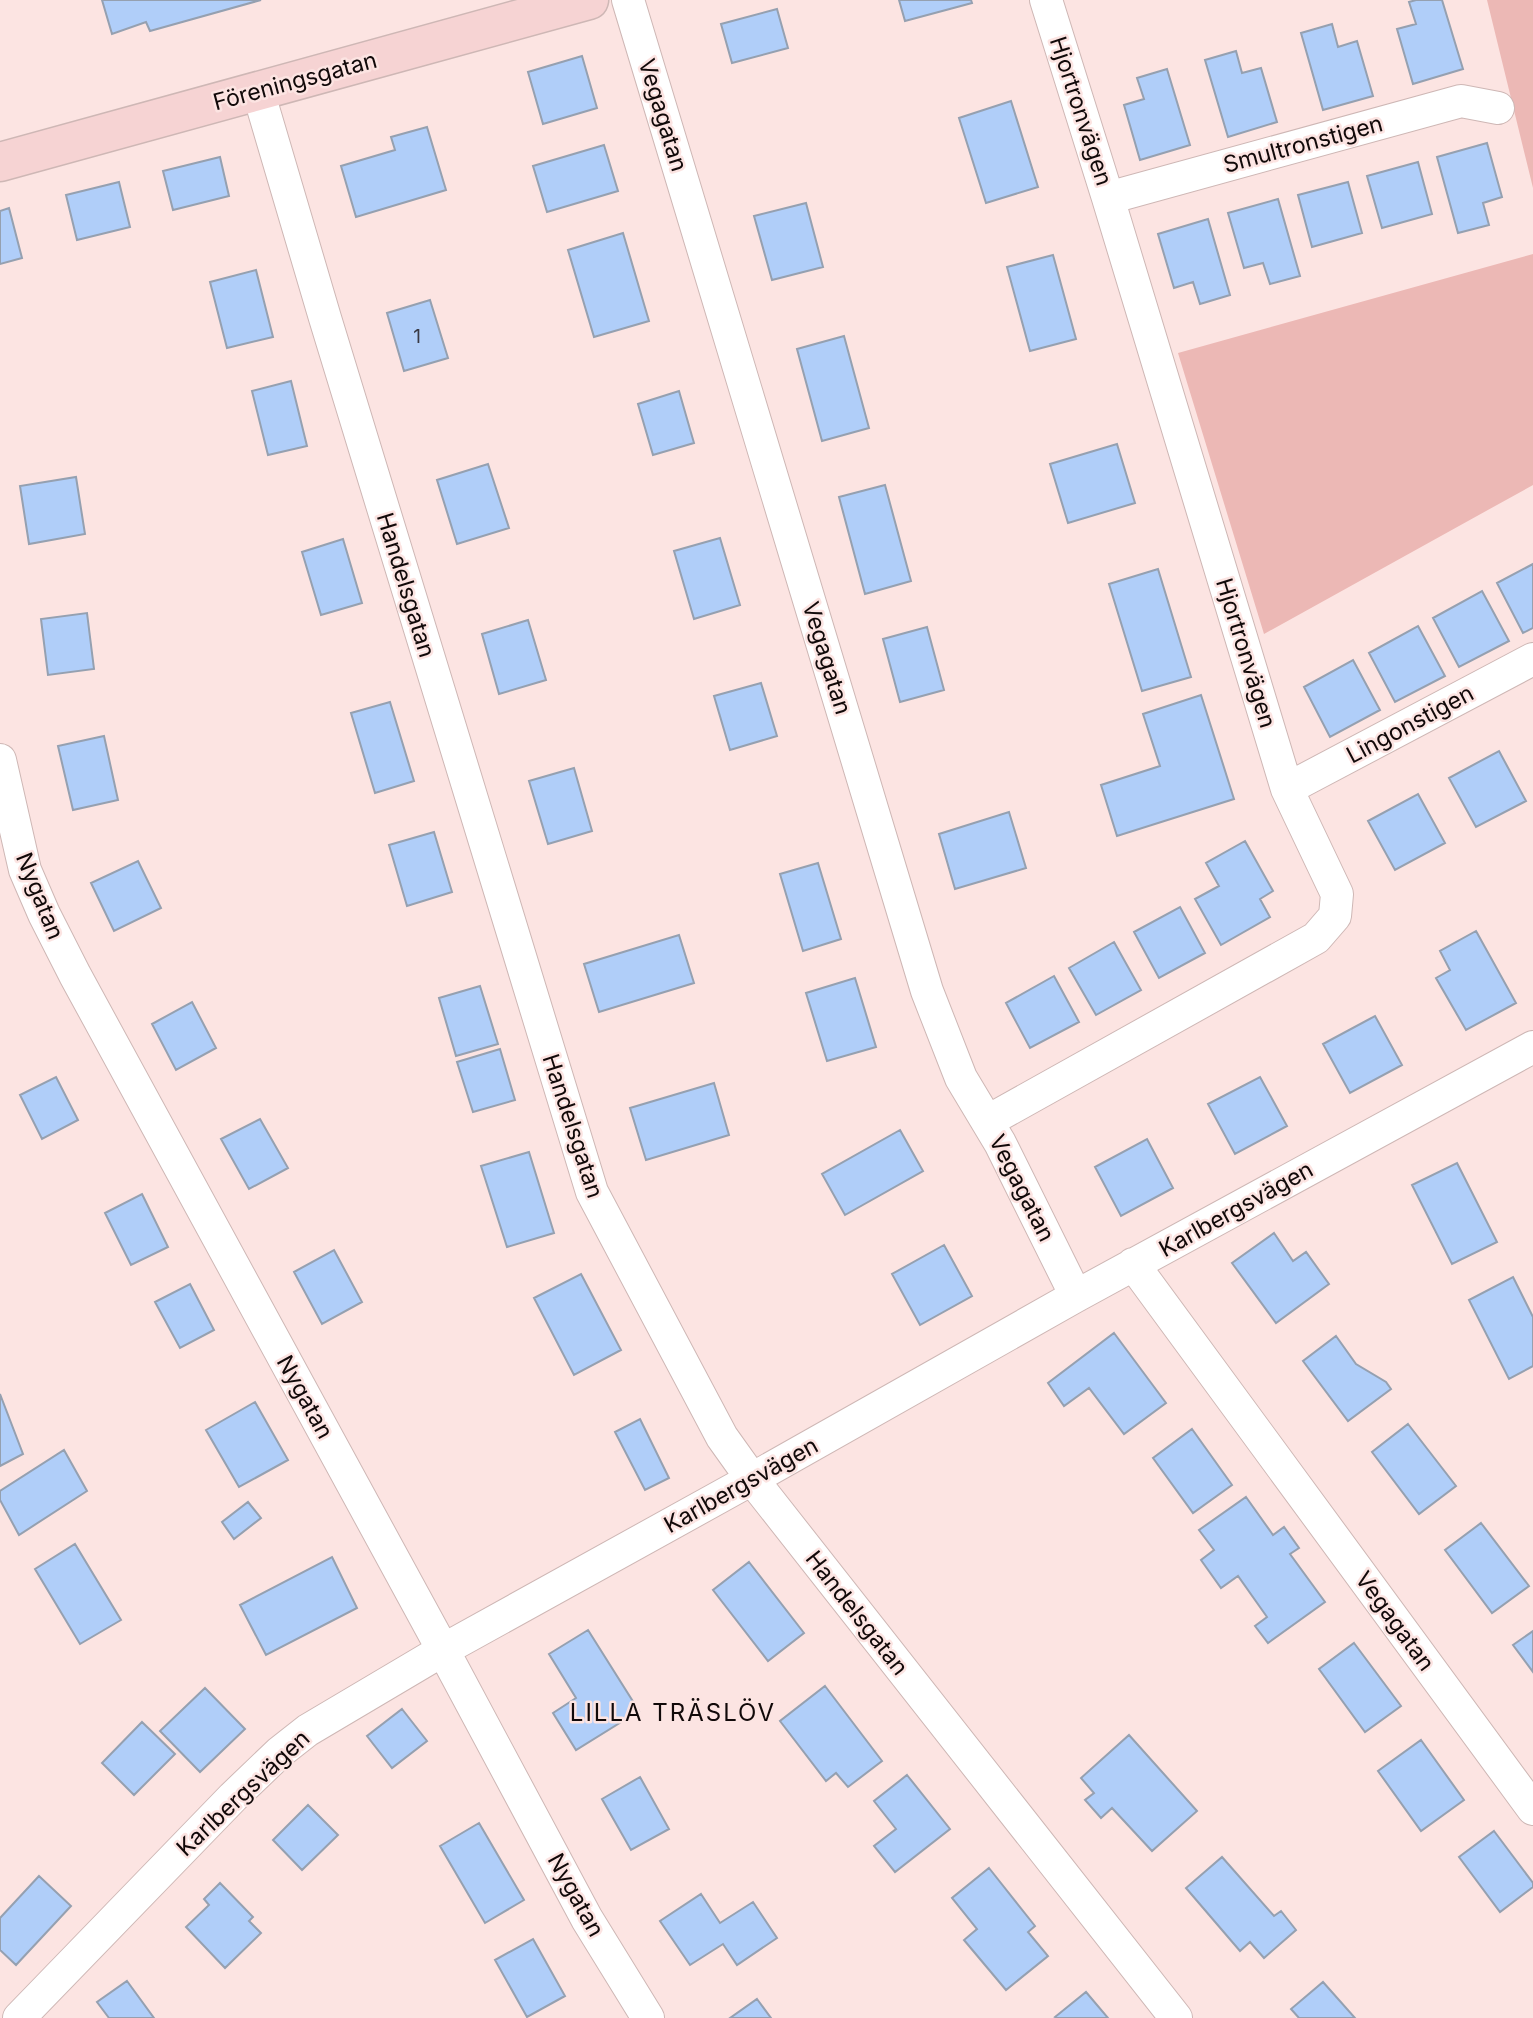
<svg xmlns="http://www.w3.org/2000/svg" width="1533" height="2018" font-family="Inter,sans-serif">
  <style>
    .green { fill: #ecb8b5 }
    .building { fill: #b0cef9; stroke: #95a0b0; stroke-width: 2 }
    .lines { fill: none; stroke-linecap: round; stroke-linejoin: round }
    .street-casing { stroke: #ceb7b5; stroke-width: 34 }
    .secondary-casing { stroke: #ceb7b5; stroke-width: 41 }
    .street { stroke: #fff; stroke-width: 32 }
    .secondary { stroke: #f6d3d3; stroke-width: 38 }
    .labels { text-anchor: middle; stroke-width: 5; stroke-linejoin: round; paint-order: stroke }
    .number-label { font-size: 19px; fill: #393a45 }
    .street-label { font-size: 23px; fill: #110909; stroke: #fce4e2 }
    .neighbourhood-label { font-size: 24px; letter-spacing: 2px; fill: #110909; stroke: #fce4e2 }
  </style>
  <rect width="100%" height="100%" fill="#fce4e2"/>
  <!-- green -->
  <path class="green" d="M1487,0H1533V188Z
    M1533,254V485L1264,634L1178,353Z"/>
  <!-- building -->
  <path class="building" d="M102,0H261L150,31L146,22L112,34Z
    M899,0H971L972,3L905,21Z
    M1416,0H1442L1463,69L1413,84L1397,29L1416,24L1409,2Z
    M777,9L788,48L732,63L721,24Z
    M1332,24L1338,47L1357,41L1373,96L1323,110L1301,33Z
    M1236,51L1242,73L1261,68L1277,122L1228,137L1205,60Z
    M582,56L597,108L543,124L528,72Z
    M1167,69L1190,145L1140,160L1124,105L1144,99L1137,78Z
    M1011,101L1038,187L986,203L959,118Z
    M427,127L446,190L356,217L341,166L395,150L391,137Z
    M1487,143L1502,197L1483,203L1489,225L1458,233L1437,157Z
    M604,145L618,191L547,212L533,166Z
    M220,157L229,196L173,210L163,171Z
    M1418,162L1432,214L1382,228L1367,176Z
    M119,182L130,227L77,240L66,195Z
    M1348,182L1362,233L1312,247L1298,195Z
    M1278,199L1300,276L1270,284L1263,263L1244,268L1228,213Z
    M806,203L823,267L772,280L754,216Z
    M9,208L22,258L0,264V211Z
    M1208,219L1230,295L1200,304L1193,282L1174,288L1158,234Z
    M623,233L649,321L594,337L568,250Z
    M1053,255L1076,339L1030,351L1007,267Z
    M256,270L273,337L227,348L210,282Z
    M430,300L448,358L404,371L387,313Z
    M844,336L869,428L822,441L797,349Z
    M291,381L307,446L268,455L252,391Z
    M679,391L694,443L653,455L638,404Z
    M1117,444L1135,503L1068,523L1050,464Z
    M488,464L509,528L457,544L437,480Z
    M76,477L85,534L29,544L20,486Z
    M885,485L911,581L865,594L839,497Z
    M720,538L740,605L694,619L674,551Z
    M343,539L362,603L321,615L302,552Z
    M1533,564V628L1523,633L1497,583Z
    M1158,569L1191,677L1142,691L1109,584Z
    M1482,591L1509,641L1459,667L1433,618Z
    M87,613L94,669L48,675L41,619Z
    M528,620L546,680L499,694L482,634Z
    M1418,626L1445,676L1395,702L1369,653Z
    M927,627L944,690L900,702L883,639Z
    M1353,660L1380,710L1330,737L1304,687Z
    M761,683L777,736L730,750L714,696Z
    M1201,695L1234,799L1117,836L1101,785L1160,766L1143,714Z
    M390,702L414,781L375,793L351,713Z
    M104,736L118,800L73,810L58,746Z
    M1499,751L1526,801L1476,827L1449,778Z
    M574,768L592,831L548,844L529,781Z
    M1418,794L1445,843L1395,870L1368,821Z
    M1009,812L1026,868L955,889L939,834Z
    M434,832L452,892L407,906L389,845Z
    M1245,841L1273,891L1260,899L1270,917L1221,945L1195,899L1219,886L1206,863Z
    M138,861L161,908L114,931L91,883Z
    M818,863L841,939L803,951L780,874Z
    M1180,907L1205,953L1159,978L1134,932Z
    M1476,931L1516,1003L1466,1030L1436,978L1450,970L1440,951Z
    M679,935L694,983L599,1012L584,964Z
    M1114,942L1141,990L1096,1015L1069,968Z
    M1054,976L1079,1022L1030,1048L1006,1003Z
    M855,978L876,1047L827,1061L806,993Z
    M480,986L498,1044L456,1056L439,998Z
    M192,1002L216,1048L176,1070L152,1024Z
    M1375,1016L1402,1065L1350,1093L1323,1044Z
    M500,1049L515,1100L473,1112L457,1062Z
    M56,1077L78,1120L42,1139L20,1095Z
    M1260,1077L1287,1126L1235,1154L1208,1104Z
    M714,1083L729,1135L646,1160L630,1108Z
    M260,1119L288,1168L249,1189L221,1139Z
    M900,1130L923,1171L845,1215L822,1174Z
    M1147,1139L1173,1188L1121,1216L1095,1167Z
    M529,1152L554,1233L507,1247L481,1166Z
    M1457,1163L1497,1242L1452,1264L1412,1185Z
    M142,1194L168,1247L131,1265L105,1213Z
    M1274,1233L1293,1261L1306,1252L1329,1284L1276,1323L1232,1263Z
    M944,1245L972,1296L920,1325L892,1274Z
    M334,1250L362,1302L322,1324L294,1272Z
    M581,1274L621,1350L574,1375L534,1298Z
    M1513,1277L1533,1317V1366L1509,1379L1469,1300Z
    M190,1284L214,1330L180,1348L155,1302Z
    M1114,1333L1166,1403L1124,1434L1089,1388L1064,1406L1048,1383Z
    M1336,1336L1356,1364L1386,1382L1391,1389L1348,1421L1303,1361Z
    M0,1394L23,1454L0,1466Z
    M255,1402L288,1460L239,1487L206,1430Z
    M640,1419L669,1478L645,1490L615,1432Z
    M1408,1424L1456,1486L1419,1514L1372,1452Z
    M1192,1429L1232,1485L1193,1513L1153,1458Z
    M64,1450L87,1491L19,1535L0,1500V1491Z
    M1246,1497L1273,1535L1284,1527L1299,1548L1290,1554L1325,1602L1268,1643L1255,1626L1267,1617L1238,1576L1221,1588L1201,1560L1214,1550L1199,1530Z
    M248,1502L261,1518L234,1539L222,1522Z
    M1481,1523L1529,1586L1492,1613L1445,1550Z
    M75,1544L121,1620L80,1644L35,1569Z
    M332,1557L357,1608L266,1655L240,1605Z
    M749,1562L804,1633L768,1661L713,1590Z
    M588,1630L639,1711L576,1750L553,1713L576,1698L549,1654Z
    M1533,1631V1672L1513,1645Z
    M1354,1643L1401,1706L1365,1732L1319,1669Z
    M825,1686L882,1761L848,1787L836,1773L826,1781L780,1721Z
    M205,1688L245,1729L200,1772L160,1731Z
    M402,1709L427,1741L392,1768L367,1736Z
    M142,1722L175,1754L134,1795L102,1763Z
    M1129,1735L1197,1811L1152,1851L1112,1808L1101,1818L1085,1800L1094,1793L1081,1778Z
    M1421,1740L1464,1800L1421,1831L1378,1771Z
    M907,1775L950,1829L895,1872L874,1846L896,1829L874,1801Z
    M640,1777L669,1829L631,1850L602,1799Z
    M308,1805L338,1835L302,1870L273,1840Z
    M479,1823L524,1900L485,1923L440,1846Z
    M1494,1831L1533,1883V1887L1500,1912L1459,1857Z
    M1222,1857L1274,1916L1281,1911L1296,1930L1264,1958L1250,1942L1240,1951L1186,1888Z
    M989,1868L1035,1926L1028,1932L1048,1956L1006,1990L964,1940L977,1929L952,1898Z
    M39,1876L71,1906L16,1965L0,1950V1918Z
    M220,1883L253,1917L249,1921L261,1933L225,1968L186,1927L209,1905L204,1899Z
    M701,1894L720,1923L753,1902L777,1938L737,1965L723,1944L690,1965L660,1921Z
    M533,1939L565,1996L527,2017L495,1960Z
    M127,1981L154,2018H109L97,2002Z
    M1323,1982L1355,2018H1299L1291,2009Z
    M1086,1992L1108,2018H1057L1055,2017Z
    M757,1999L771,2018H730Z"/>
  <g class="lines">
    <defs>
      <path id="street" d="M628,0L927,991L961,1078L1000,1143L1076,1296
        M258,91L325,318L592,1192L722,1437L752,1479L1176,2018
        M1108,198L1461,101L1498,108
        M0,760L25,870L44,914L75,975L443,1650L587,1919L648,2018
        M1287,789L1533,659
        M988,1121L1316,938L1335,916L1337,894L1287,789L1108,198L1046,0
        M1133,1264L1533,1809
        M19,2018L233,1797L280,1752L308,1730L443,1650L752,1479L1076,1296L1533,1047"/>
      <path id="secondary" d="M0,162L589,0"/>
    </defs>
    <!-- street casing -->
    <use href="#street" class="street-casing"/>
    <!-- secondary casing -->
    <use href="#secondary" class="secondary-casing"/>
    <!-- street -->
    <use href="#street" class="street"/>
    <!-- secondary -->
    <use href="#secondary" class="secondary"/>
  </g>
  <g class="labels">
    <!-- number labels -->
    <g class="number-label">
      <text x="417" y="343">1</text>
    </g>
    <!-- street labels -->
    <g class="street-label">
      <text transform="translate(295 81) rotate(-15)" y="8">Föreningsgatan</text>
      <text transform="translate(1081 111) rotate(72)" y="8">Hjortronvägen</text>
      <text transform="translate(663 115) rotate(73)" y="8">Vegagatan</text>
      <text transform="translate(1303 144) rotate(-15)" y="8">Smultronstigen</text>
      <text transform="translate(406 585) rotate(73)" y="8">Handelsgatan</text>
      <text transform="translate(1246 653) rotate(73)" y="8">Hjortronvägen</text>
      <text transform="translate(827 658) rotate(73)" y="8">Vegagatan</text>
      <text transform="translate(1410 724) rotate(-28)" y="8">Lingonstigen</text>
      <text transform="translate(40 896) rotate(68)" y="8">Nygatan</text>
      <text transform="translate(573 1126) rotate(72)" y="8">Handelsgatan</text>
      <text transform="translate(1022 1188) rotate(63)" y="8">Vegagatan</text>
      <text transform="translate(1236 1209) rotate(-29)" y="8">Karlbergsvägen</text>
      <text transform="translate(305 1397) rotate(61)" y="8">Nygatan</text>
      <text transform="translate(741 1485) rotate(-29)" y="8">Karlbergsvägen</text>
      <text transform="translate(857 1613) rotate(52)" y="8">Handelsgatan</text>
      <text transform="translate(1395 1621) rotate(54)" y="8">Vegagatan</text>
      <text transform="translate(243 1793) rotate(-43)" y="8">Karlbergsvägen</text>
      <text transform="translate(576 1895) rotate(61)" y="8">Nygatan</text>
    </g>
    <!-- neighbourhood labels -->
    <g class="neighbourhood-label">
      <text x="673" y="1721">LILLA TRÄSLÖV</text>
    </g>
  </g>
</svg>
